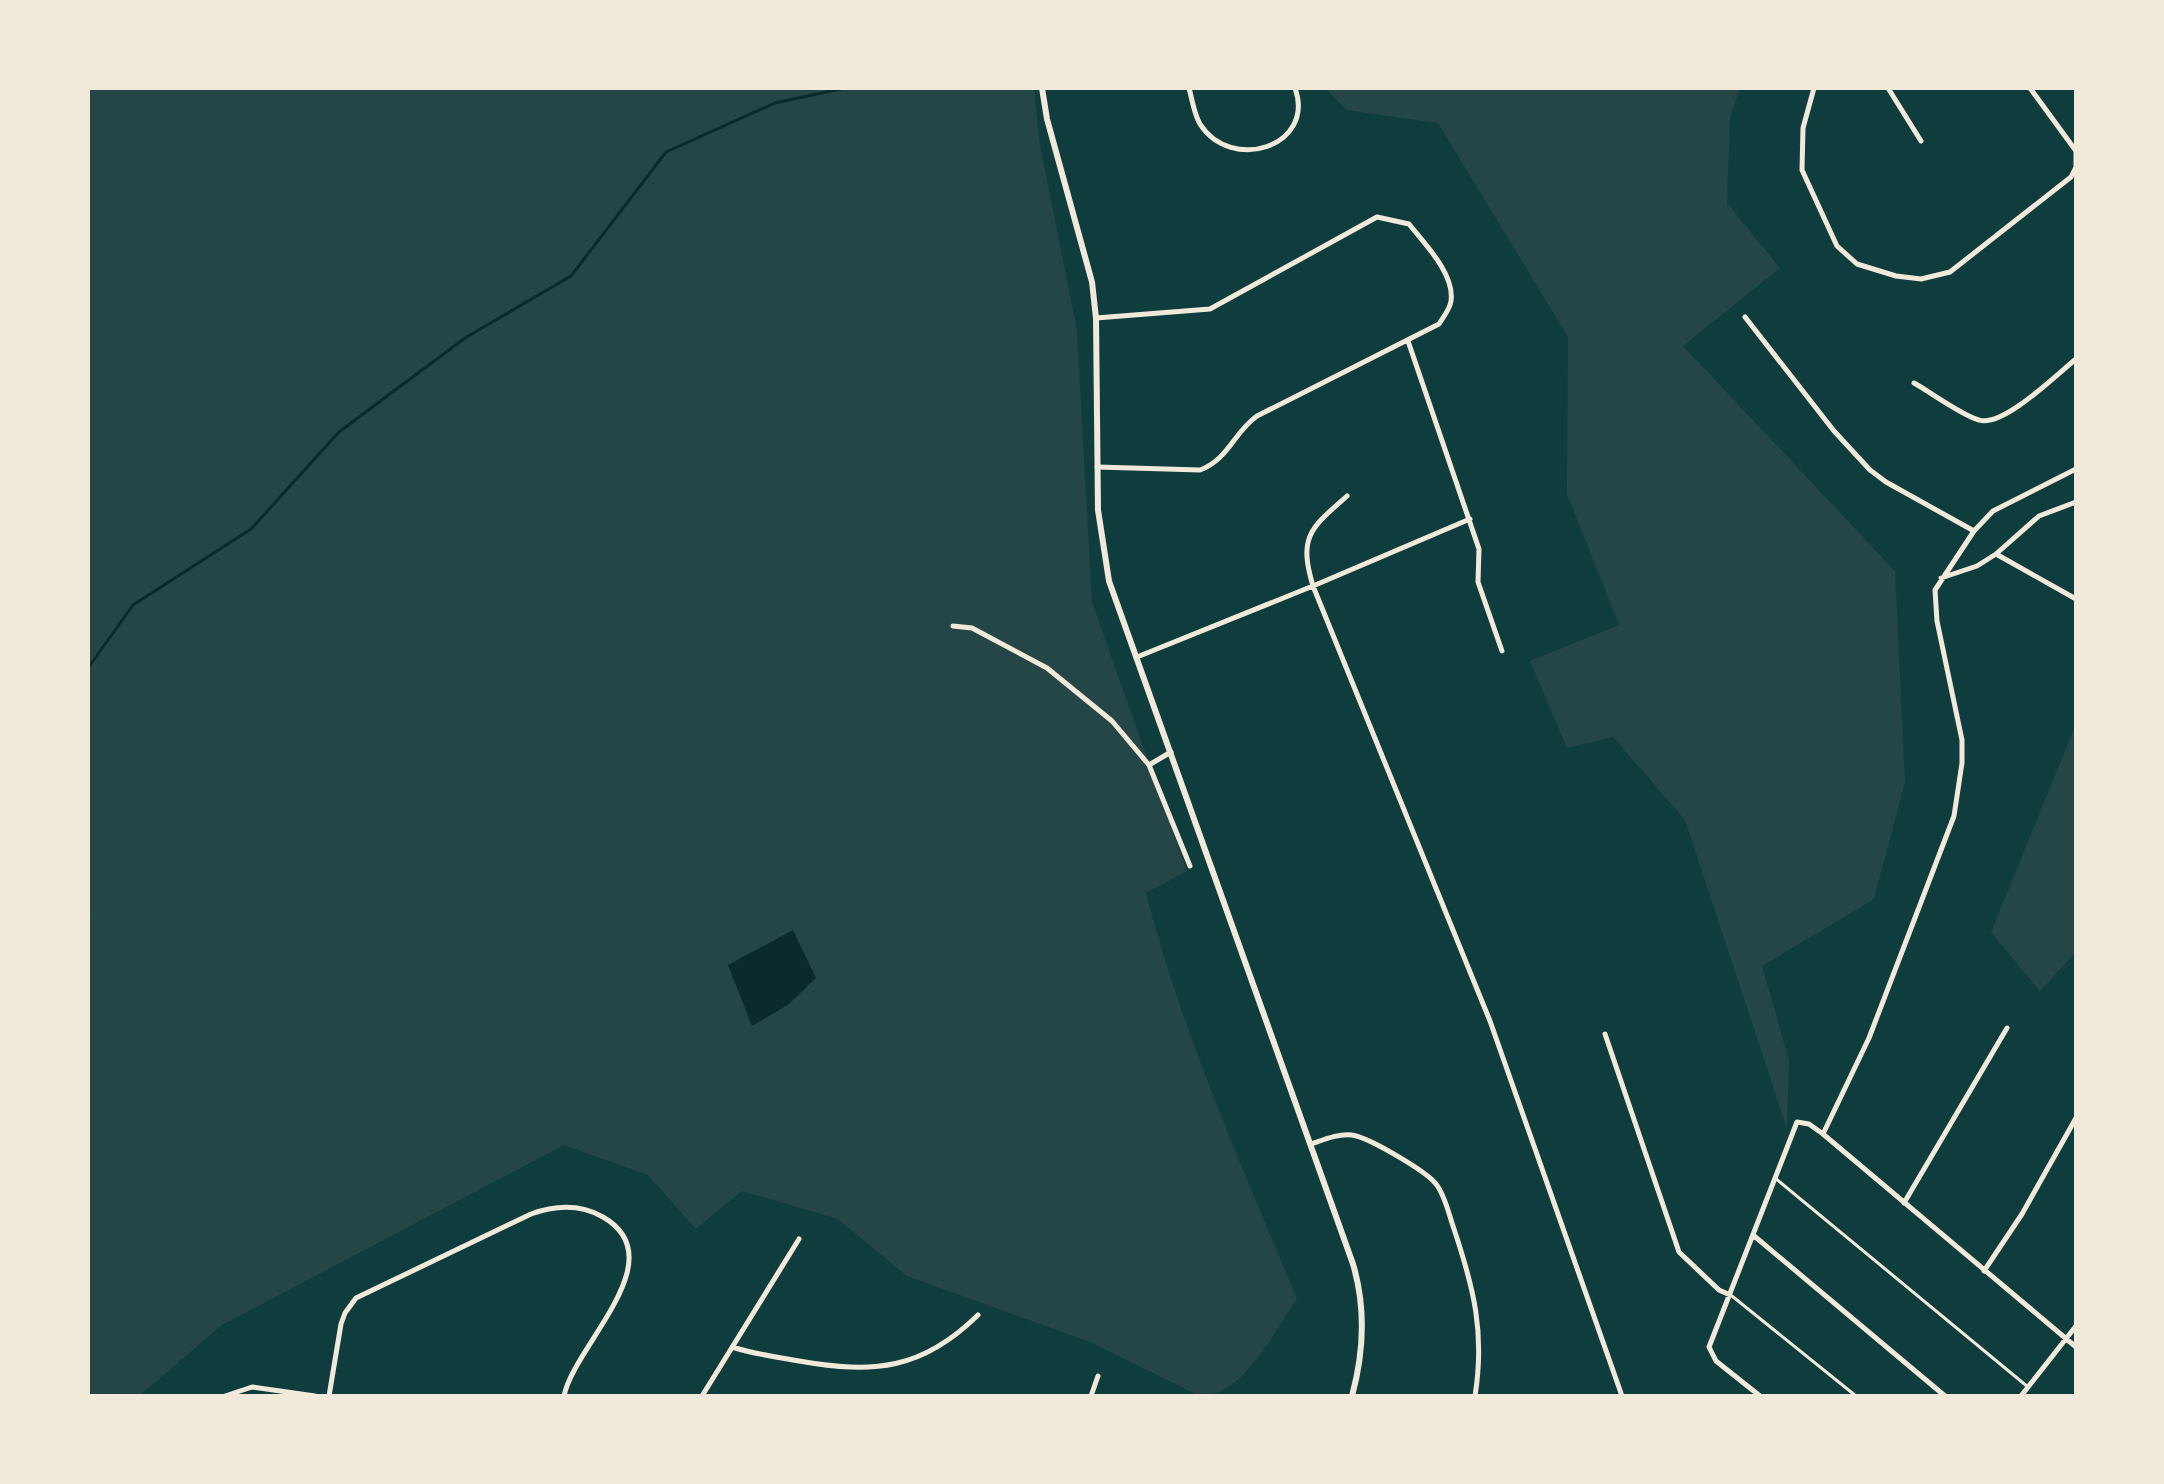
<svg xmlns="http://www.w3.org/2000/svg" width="2164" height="1484" font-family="'Noto Sans',sans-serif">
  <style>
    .green { fill: #244646 }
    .water { fill: #0a2a2b }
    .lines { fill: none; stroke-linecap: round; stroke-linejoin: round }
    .stream { stroke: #0a2a2b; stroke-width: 3 }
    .service { stroke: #f1e9da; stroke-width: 3 }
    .minor { stroke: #f1e9da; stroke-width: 5 }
    .tertiary { stroke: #f1e9da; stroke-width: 6 }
  </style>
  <rect width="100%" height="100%" fill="#0f3d3e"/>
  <!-- green -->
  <path class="green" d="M88,88H1034L1039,140L1077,331L1092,602L1187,871L1146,893C1182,1033 1242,1166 1297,1299C1274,1331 1244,1396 1200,1396L1090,1342L907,1276L838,1219L742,1191L696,1229L648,1175L564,1145L222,1325L139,1396H88V918L91,912H88Z
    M1325,88H1740L1730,117L1727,203L1780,268L1683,346L1895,571L1905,782L1874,899L1762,966L1789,1060L1787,1129L1685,820L1613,737L1567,748L1530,661L1619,625L1567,494L1568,337L1438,123L1347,110Z
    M2076,724V952L2040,991L1991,932Z"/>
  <!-- water -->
  <path class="water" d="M793,930L816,978L789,1004L752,1026L728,965Z"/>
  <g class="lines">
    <!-- stream -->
    <path class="stream" d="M88,668L133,605L251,529L339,432L465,338L571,276L666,152L775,103L845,88"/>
    <!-- service -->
    <path class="service" d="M1775,1178L2028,1387
      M1732,1296L1856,1396"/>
    <!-- minor -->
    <path class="minor" d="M1189,88C1192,99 1194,114 1200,124C1231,173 1316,147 1295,88
      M1814,88L1803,128L1802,170L1837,246L1857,264L1896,276L1921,279L1950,272L2071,177L2076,167V151L2030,88
      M1888,88L1921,141
      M1745,317L1834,431L1870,470L1886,482L1974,531
      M1096,318L1210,309L1377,217L1409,224C1424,243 1455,274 1451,301C1450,309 1444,316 1439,324L1257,416C1234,432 1228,460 1200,470L1097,467
      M1408,341L1479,549L1478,582L1502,651
      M1914,383C1932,393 1961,415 1979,420C2003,428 2057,374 2076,359
      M1347,496C1311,528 1298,536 1313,586L1490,1021L1622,1396
      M1996,554L2076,599
      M1941,578L1977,566L1996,554L2039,516L2076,502
      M953,626L972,628L1047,668L1112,721L1149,765L1171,752
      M1137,657L1313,586L1470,519
      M1149,765L1190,866
      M1605,1034L1679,1252L1719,1290L1730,1295
      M1823,1134L1869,1038L1954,816L1962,763V740L1937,621L1935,590L1974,531L1993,511L2076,469
      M1311,1144C1323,1140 1339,1133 1352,1135C1368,1137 1426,1171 1436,1184C1445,1195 1449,1215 1454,1229C1474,1289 1485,1333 1475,1396
      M1904,1203L2007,1028
      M1753,1235L1945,1396
      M1984,1271L2022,1214L2076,1118
      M732,1347C754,1354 777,1357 799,1361C874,1374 922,1370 978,1315
      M225,1396L252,1387L315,1396
      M329,1396L341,1324L345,1313L356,1298L531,1214C556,1205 580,1204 603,1217C676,1259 574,1345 564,1396
      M702,1396L799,1239
      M1091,1396L1098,1376
      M1760,1396L1716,1361L1709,1347L1797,1122L1809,1124L1823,1134L2076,1347
      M2021,1396L2076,1326"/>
    <!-- tertiary -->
    <path class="tertiary" d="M1042,88L1047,119L1092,282L1096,318L1098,510L1109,581L1353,1264C1366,1308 1364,1352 1352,1396"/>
  </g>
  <!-- border -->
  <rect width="2164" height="1484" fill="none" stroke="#f1e9da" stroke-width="180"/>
</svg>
